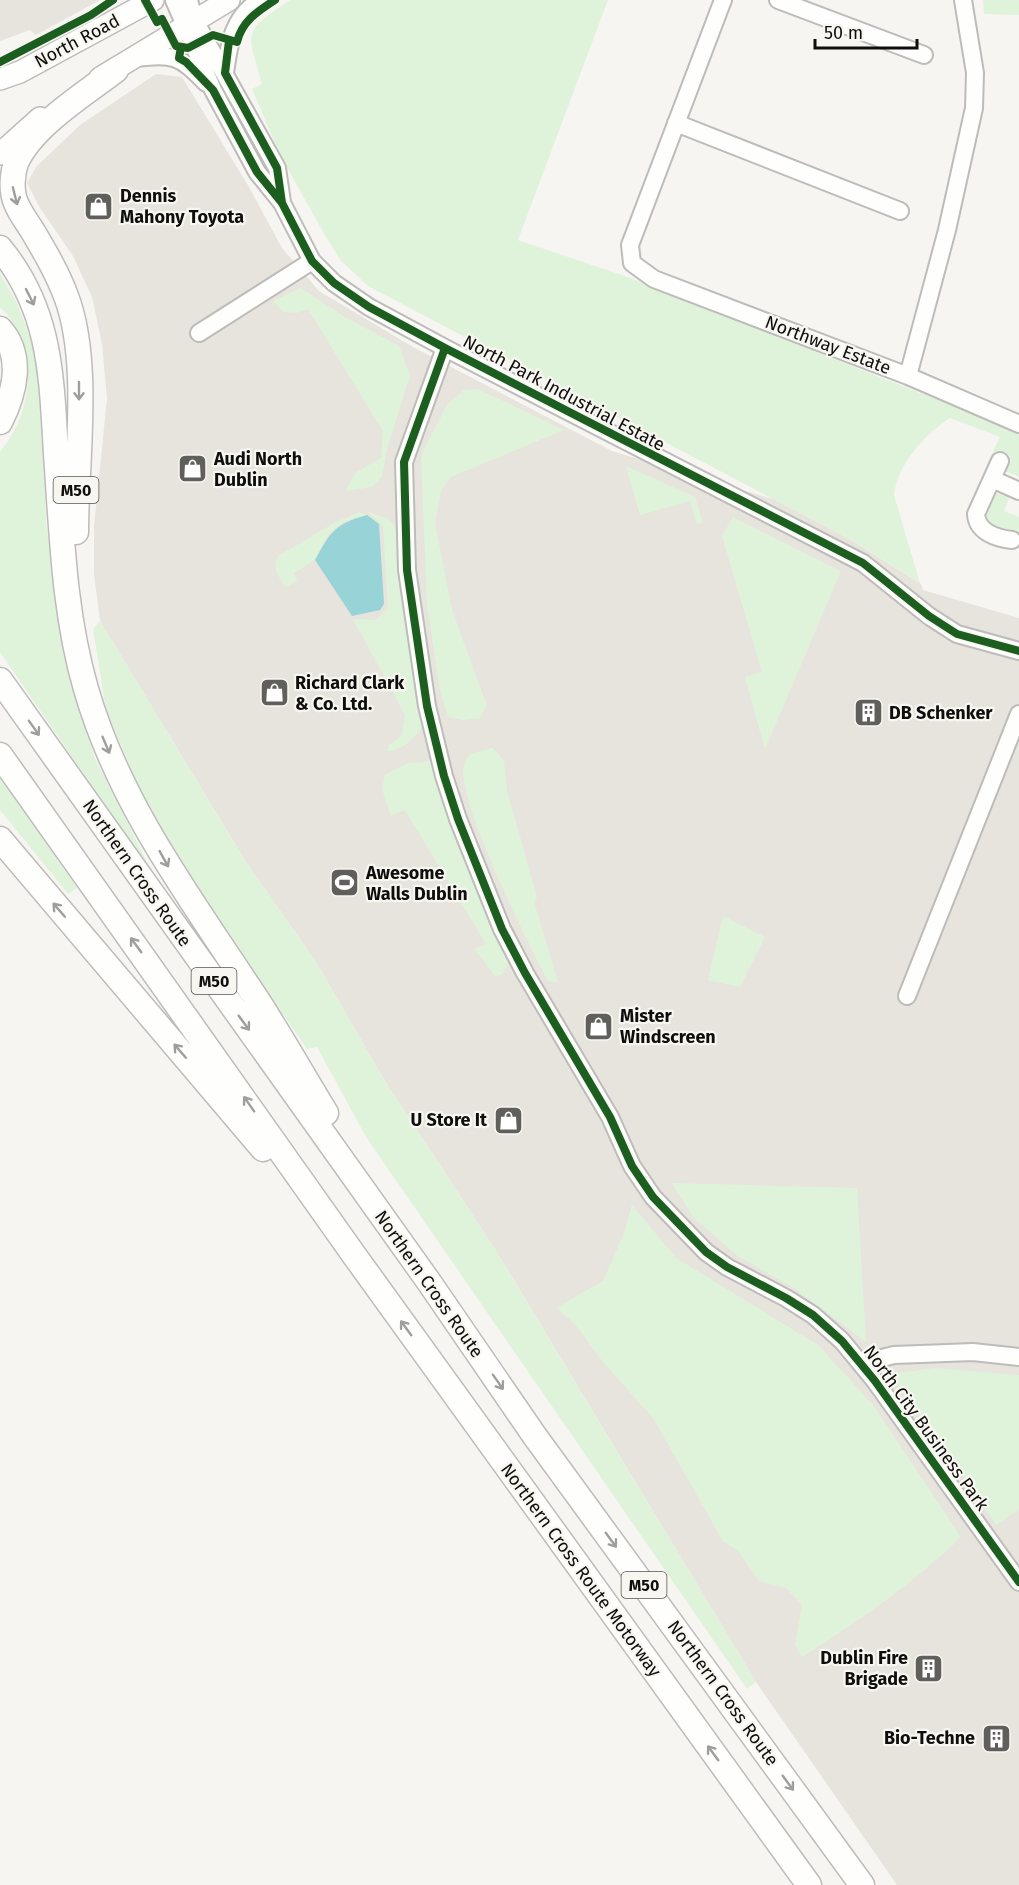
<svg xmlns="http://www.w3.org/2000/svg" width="1019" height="1885" font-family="'Fira Sans',sans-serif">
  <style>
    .built { fill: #e7e4dd }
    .green { fill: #dff3db }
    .water { fill: #98d3d7 }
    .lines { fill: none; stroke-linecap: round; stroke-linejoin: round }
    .minor-casing { stroke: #bdbcba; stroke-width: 20 }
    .major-casing { stroke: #bdbcba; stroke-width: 24 }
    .highway-casing { stroke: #bdbcba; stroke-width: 27 }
    .minor { stroke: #fefefd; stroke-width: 16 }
    .major { stroke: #fefefd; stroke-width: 21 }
    .highway { stroke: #fefefd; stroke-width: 24 }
    .cycleway-casing { stroke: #f8f6f1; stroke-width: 11 }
    .cycleway { stroke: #1b5e20; stroke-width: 8 }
    .oneway { stroke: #9e9e9d }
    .labels { text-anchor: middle; stroke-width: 4.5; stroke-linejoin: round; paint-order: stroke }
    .shield { fill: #f8f6f1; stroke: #555451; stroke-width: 1.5 }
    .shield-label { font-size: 16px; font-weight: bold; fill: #0f0e0c }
    .street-label { font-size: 18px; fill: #0f0e0c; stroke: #f8f6f1 }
    .poi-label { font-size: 18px; font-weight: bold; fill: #0f0e0c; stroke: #f8f6f1; text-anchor: start }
  </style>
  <rect width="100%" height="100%" fill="#f7f5f2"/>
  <!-- built -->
  <path class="built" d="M0,0H100L36,35L30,30L0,41Z
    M156,74L182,77L249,187L282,248L319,291L413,347L612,451L776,500L853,541L921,584L923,590L1019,618V1885H897L756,1682L498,1254L383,1078L316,962L246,862L100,621L94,574V527L107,398L102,344L92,297L73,256L40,208L27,183L36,167L80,125Z"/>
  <!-- green -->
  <path class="green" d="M290,0H608L518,240L628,277L1003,426L1019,433V477L987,464L1000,437L950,418C924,435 898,464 894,495L920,583L853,541L368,286L341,261L323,232L279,153L252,89L262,84C247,30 241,33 290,0Z
    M983,0H1019V15L984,14Z
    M0,273L18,305L35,352L45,453L46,524L64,653L94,756L155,878L0,652V452C29,417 38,365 14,326C10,319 7,312 0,308Z
    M301,288L345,317L399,346L410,375L387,449L382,477L372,487L346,491L355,473L381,458L383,431L308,309L296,313L283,312L273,301Z
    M478,389L564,430L451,477L441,491L435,523L452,610L487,706L480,718L463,720L448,717L440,690L427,605L421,456L447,405L464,390Z
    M626,466L695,497L703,523L697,524L690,501L640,515Z
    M997,494L1010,496L1004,511L1019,517V534L1004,528L1002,532L984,525C983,514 987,500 997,494Z
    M360,512L367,515L344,521L328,535L315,560L294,573L297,581L286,587C279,577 271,568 278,556L336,522Z
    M368,512L387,518L395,526L403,611L422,727C414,738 402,751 388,751V746L402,735L405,715L353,619L376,620L388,609L383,526Z
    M733,517L841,571L765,749L745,677L762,672L722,536Z
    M100,621L246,862L316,962L383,1078L498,1254L756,1682L747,1689L366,1137L317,1047L307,1049L170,849L141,792L106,710L93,629Z
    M493,748L504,761L507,791L537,897L534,902L558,982L548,981C530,947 455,797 464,766C465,762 468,757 470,754Z
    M429,761L435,766L457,842L507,956L508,966L501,975L495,976L475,949L486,944L405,810L391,816L382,789L385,775L408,763Z
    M0,776L77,888L68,894L0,810Z
    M723,916L765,937L740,987L708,980Z
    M672,1183L857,1188L866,1342L792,1287L739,1257L693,1217Z
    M632,1205L676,1258L818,1345L874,1406L961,1537C915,1582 856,1623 802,1657L795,1645L802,1605L786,1588L759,1581L739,1552L723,1541L653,1418L603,1362L574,1323L556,1308L603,1281L623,1236Z
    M934,1368L1019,1375V1509L996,1525L945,1448L899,1388L898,1373Z"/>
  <!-- water -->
  <path class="water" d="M367,515L379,524L384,604L380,610L352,616L315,560C330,532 335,524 367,515Z"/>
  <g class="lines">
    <defs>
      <path id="minor" d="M174,0L213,90L257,172L282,203L312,261L334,283L369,307L445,348L863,563L929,616L957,634L1019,651
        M189,0L194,19L205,39L277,168L282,202
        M723,0L630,245L632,263L654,279L908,376L1019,424
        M778,0L924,55
        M135,58C174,54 179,55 206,83
        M225,73C229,43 233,17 260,0
        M676,123L900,211
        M199,333L312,261
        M445,348L404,462L407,570L427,706L444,776L458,819L502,929L525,973L610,1117L632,1166L653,1197L706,1252L727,1267L786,1298L813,1315L842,1341L875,1381L1019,1582
        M908,376L947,230L974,108L975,73L963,0
        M1000,461L976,514C977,532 996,538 1012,540
        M992,479L1019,491
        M907,996L1019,714
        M866,1368L882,1358L894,1355L973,1352L1019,1357"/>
      <path id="major" d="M100,78L229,0
        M0,79L20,72L153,0
        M0,154L40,118"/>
      <path id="highway" d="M0,248C55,315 51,386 57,468C62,542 65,617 86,689C120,807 194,903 260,1004C283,1040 304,1077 326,1113
        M0,329C24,356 15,393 0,422
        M76,532C76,462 91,361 66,296C57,272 45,252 32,230C27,222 20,213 16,203C11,192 12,174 16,163C32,126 85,94 116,70
        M0,680L429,1282L534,1435L862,1885
        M0,755L354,1255L809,1885
        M0,839L263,1149"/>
    </defs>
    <!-- minor casing -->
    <use href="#minor" class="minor-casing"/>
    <!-- major casing -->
    <use href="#major" class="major-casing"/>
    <!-- highway casing -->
    <use href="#highway" class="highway-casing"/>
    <!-- minor -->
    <use href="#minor" class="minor"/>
    <!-- major -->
    <use href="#major" class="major"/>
    <!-- highway -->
    <use href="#highway" class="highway"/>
    <defs>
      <path id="cycleway" d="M145,0L157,22L162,19L176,46L188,48L213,35L237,42C242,21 258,11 275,0
        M229,41L225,73L277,168L282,203
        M181,47L179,58L186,62L213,90L257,172L282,203L312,261L334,283L369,307L445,348L863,563L929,616L957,634L1019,651
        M0,62L91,15L113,0
        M445,348L404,462L407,570L427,706L444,776L458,819L502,929L525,973L610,1117L632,1166L653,1197L706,1252L727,1267L786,1298L813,1315L842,1341L875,1381L1019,1582"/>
    </defs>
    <!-- cycleway casing -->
    <use href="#cycleway" class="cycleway-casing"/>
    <!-- cycleway -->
    <use href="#cycleway" class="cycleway"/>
  </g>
  <!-- one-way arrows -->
  <defs><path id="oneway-shaft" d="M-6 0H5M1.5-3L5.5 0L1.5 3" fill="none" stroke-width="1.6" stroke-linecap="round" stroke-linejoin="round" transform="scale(1.5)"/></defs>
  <g class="oneway">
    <use href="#oneway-shaft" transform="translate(15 196) rotate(76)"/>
    <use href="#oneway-shaft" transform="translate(30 297) rotate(63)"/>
    <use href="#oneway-shaft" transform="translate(79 391) rotate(90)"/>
    <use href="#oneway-shaft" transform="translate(34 728) rotate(55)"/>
    <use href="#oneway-shaft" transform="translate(106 745) rotate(67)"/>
    <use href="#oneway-shaft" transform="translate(164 859) rotate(61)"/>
    <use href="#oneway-shaft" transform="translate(59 910) rotate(-131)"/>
    <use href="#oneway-shaft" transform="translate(136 945) rotate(-126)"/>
    <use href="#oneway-shaft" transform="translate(244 1023) rotate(54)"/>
    <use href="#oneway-shaft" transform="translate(180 1051) rotate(-131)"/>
    <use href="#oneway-shaft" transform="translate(249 1104) rotate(-125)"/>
    <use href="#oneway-shaft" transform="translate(406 1328) rotate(-126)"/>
    <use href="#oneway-shaft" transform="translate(498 1382) rotate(55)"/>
    <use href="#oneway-shaft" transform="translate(611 1540) rotate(54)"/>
    <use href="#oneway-shaft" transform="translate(713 1753) rotate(-126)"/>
    <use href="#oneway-shaft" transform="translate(788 1783) rotate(54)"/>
  </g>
  <!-- icons -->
  <defs>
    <symbol id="shop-square" viewBox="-11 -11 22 22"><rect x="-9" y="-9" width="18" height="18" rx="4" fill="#605f5c" stroke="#f8f6f1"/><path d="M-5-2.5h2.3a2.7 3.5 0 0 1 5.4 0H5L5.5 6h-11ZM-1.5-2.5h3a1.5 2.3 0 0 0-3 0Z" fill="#fff"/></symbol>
    <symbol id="building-square" viewBox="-11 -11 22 22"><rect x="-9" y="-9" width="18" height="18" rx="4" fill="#605f5c" stroke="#f8f6f1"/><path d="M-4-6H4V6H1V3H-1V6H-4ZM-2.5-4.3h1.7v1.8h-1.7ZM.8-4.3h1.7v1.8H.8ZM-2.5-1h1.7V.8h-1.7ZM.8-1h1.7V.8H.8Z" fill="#fff"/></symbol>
    <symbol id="stadium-square" viewBox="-11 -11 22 22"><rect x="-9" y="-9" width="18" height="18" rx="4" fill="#605f5c" stroke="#f8f6f1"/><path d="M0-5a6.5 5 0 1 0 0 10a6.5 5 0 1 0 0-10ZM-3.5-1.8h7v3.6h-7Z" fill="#fff"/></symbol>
  </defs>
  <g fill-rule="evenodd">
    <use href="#shop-square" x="82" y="190" width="33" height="33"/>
    <use href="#shop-square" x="176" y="452" width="33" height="33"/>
    <use href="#shop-square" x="258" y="676" width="33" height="33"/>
    <use href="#building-square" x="852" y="696" width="33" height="33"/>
    <use href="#stadium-square" x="328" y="866" width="33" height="33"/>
    <use href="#shop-square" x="582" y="1010" width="33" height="33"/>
    <use href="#shop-square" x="492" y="1104" width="33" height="33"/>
    <use href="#building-square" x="912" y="1652" width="33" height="33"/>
    <use href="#building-square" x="980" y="1722" width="33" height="33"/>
  </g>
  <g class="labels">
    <!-- shield labels -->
    <g class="shield">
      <rect x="53.5" y="477" width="45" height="26" rx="4.5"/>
      <rect x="191.5" y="968" width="45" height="26" rx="4.5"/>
      <rect x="621.5" y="1572" width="45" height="26" rx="4.5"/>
    </g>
    <g class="shield-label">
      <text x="76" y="496">M50</text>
      <text x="214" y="987">M50</text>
      <text x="644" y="1591">M50</text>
    </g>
    <!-- street labels -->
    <g class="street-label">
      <text transform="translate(77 41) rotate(-28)" y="6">North Road</text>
      <text transform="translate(828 345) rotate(21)" y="6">Northway Estate</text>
      <text transform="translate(564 393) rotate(28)" y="6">North Park Industrial Estate</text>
      <text transform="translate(137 873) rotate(55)" y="6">Northern Cross Route</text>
      <text transform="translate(429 1284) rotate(55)" y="6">Northern Cross Route</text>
      <text transform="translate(926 1428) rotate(54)" y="6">North City Business Park</text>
      <text transform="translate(581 1570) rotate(54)" y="6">Northern Cross Route Motorway</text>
      <text transform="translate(723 1693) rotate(54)" y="6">Northern Cross Route</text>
    </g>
    <!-- poi labels -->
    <g class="poi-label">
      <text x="120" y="202">Dennis<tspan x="120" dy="21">Mahony Toyota</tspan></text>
      <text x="214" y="465">Audi North<tspan x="214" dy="21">Dublin</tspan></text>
      <text x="295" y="689">Richard Clark<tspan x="295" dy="21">&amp; Co. Ltd.</tspan></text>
      <text x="889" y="719">DB Schenker</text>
      <text x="366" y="879">Awesome<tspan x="366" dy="21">Walls Dublin</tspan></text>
      <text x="620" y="1022">Mister<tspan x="620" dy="21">Windscreen</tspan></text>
      <text x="487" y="1126" text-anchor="end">U Store It</text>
      <text x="908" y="1664" text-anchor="end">Dublin Fire<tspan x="908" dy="21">Brigade</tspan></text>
      <text x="975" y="1744" text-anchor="end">Bio-Techne</text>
    </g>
  </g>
  <!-- scale -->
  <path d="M815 39v9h102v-9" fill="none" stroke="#0f0e0c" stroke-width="3"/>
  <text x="824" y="39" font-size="18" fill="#0f0e0c" stroke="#f8f6f1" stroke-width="4.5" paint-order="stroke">50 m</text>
</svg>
